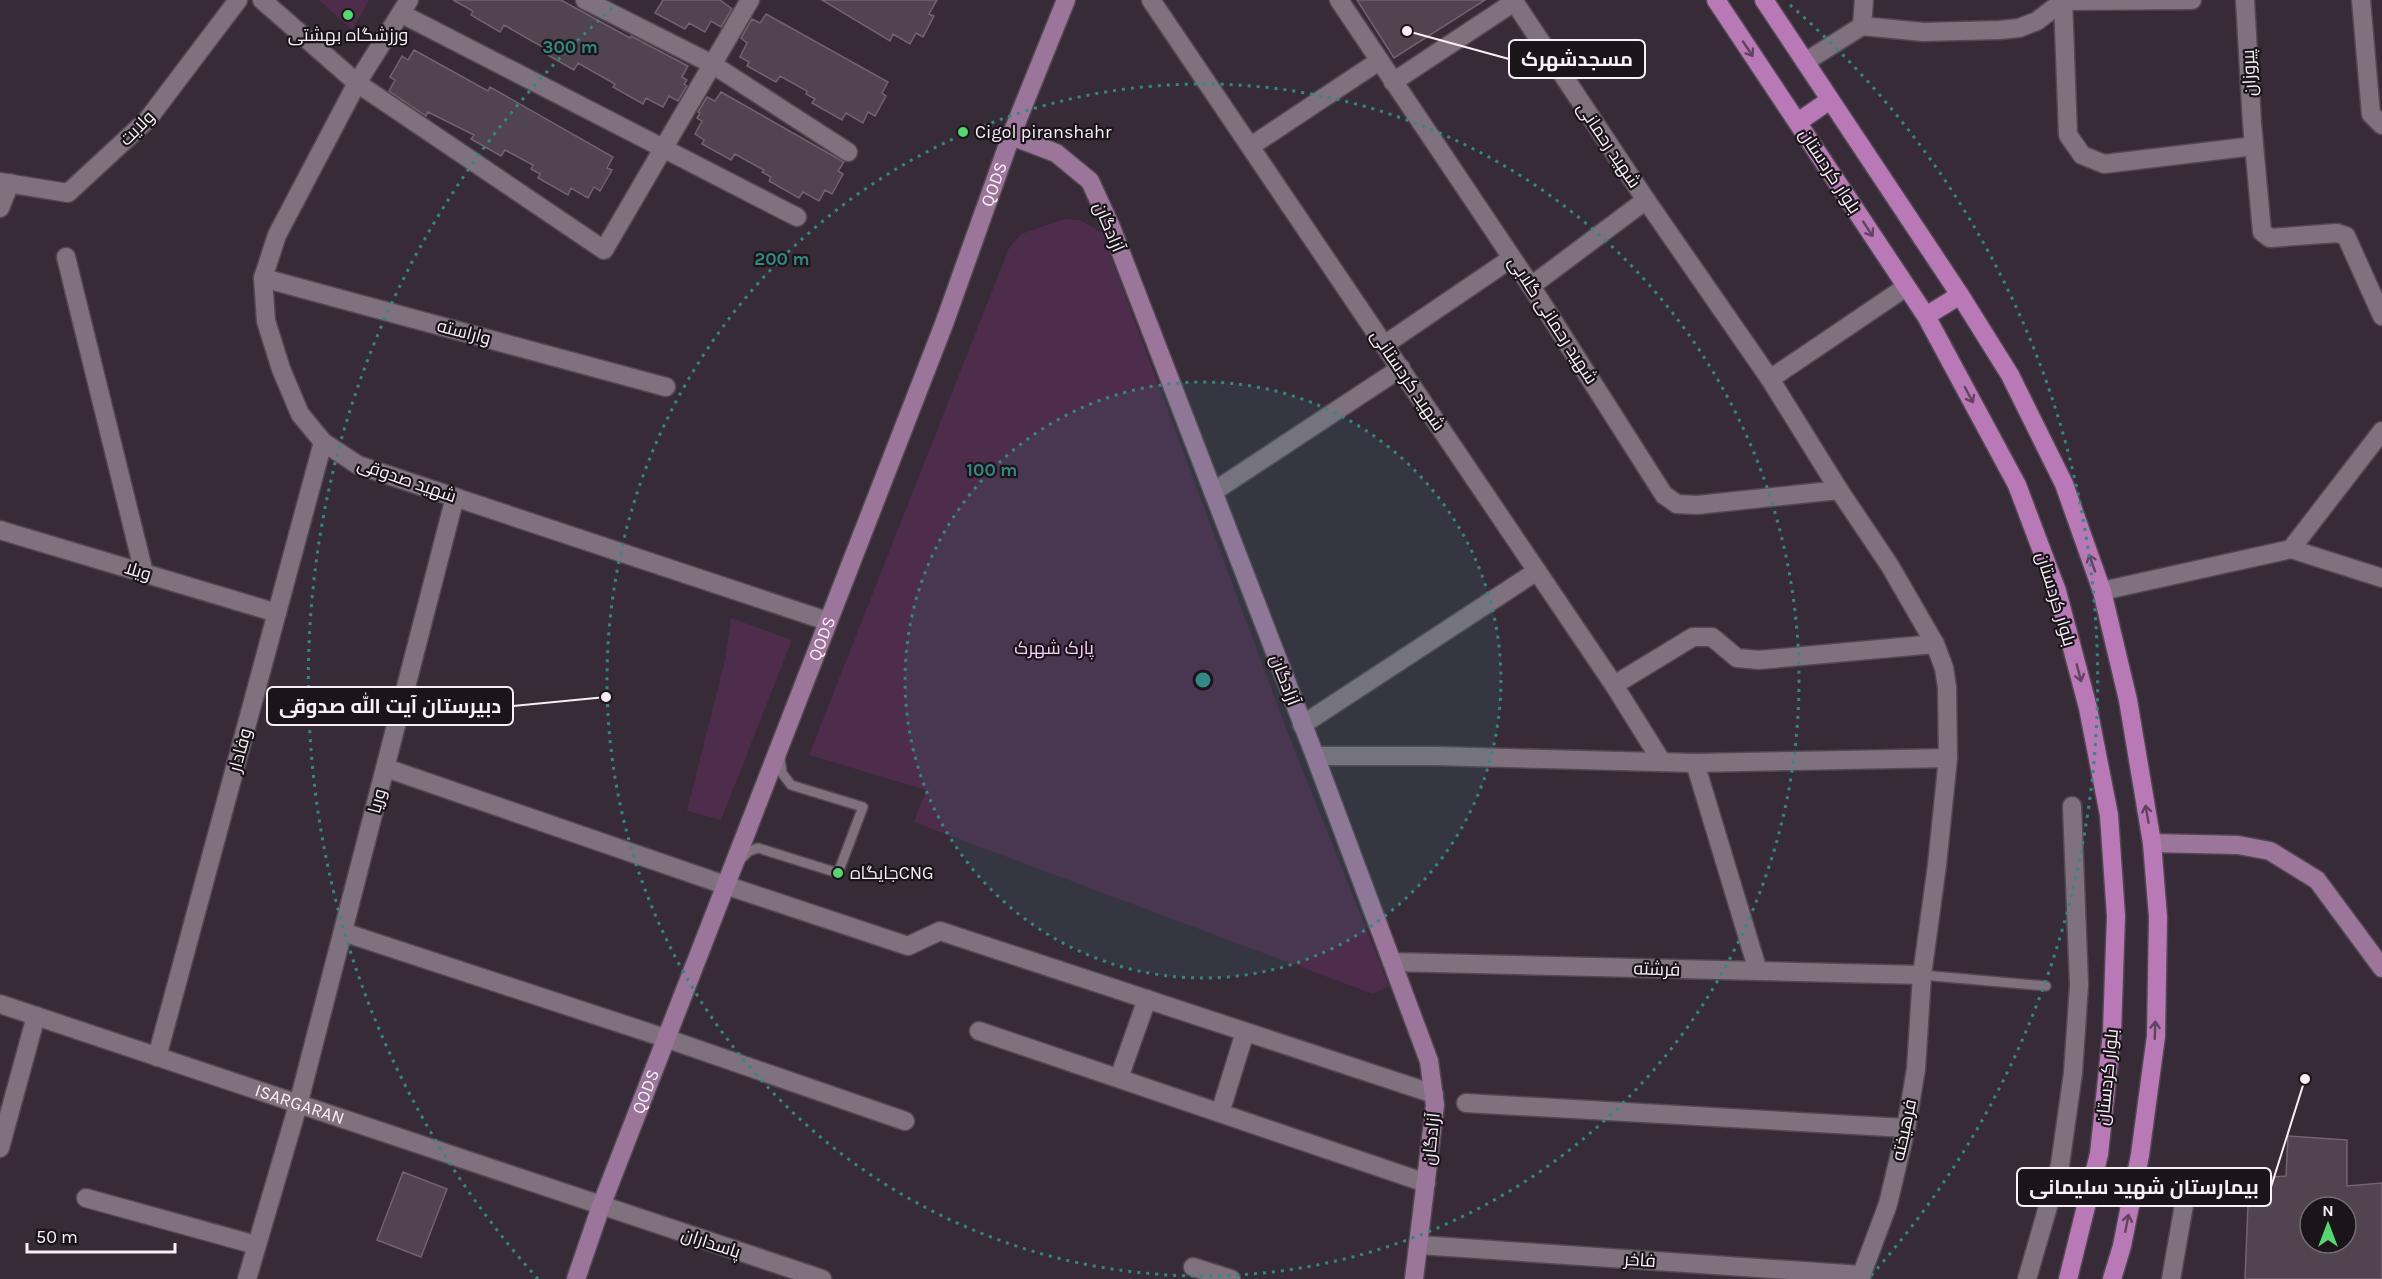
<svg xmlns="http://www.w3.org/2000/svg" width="2382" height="1279" font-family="Karla,Cairo,sans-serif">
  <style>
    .green { fill: #4d2c4c }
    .building { fill: #514350; stroke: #716370; stroke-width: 1.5; fill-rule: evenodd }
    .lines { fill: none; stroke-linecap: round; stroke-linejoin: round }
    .lane-casing { stroke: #524852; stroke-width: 12 }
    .street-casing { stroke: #524852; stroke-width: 21 }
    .secondary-casing { stroke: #524852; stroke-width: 21 }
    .primary-casing { stroke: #524852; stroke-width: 21 }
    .lane { stroke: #7f717e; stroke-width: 9 }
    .street { stroke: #7f717e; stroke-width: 18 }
    .secondary { stroke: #9c759a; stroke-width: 18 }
    .primary { stroke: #b879b6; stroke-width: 18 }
    .oneway { stroke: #624261 }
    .ring { fill: none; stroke: #328883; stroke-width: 3; stroke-dasharray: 3 6 }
    .poi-dot { fill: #56d671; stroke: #1b151b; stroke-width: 2 }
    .labels { text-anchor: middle; stroke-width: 4.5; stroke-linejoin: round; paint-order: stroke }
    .poi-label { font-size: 18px; fill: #f8eff7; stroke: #1b151b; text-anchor: start }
    .street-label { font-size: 18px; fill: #f8eff7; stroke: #1b151b }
    .park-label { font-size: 18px; fill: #feccfb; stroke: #1b151b }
    .centre { fill: #328883; stroke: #1b151b; stroke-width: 3 }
    .ring-label { font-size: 18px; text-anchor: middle; font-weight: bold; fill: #328883; stroke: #1b151b; stroke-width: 4.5; stroke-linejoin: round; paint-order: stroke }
    .leader { fill: none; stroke: #f8eff7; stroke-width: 2 }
    .callout-dot { fill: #f8eff7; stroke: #1b151b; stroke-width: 2 }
    .callout { fill: #1b151b; stroke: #f8eff7; stroke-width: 2 }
    .callout-label { font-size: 20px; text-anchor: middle; font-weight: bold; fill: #f8eff7 }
  </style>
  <rect width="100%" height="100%" fill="#372b37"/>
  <!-- green -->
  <path class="green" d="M319,0H369L352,30Z
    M1064,219L1080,220L1102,233L1287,731L1389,986L1373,994L914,822L926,790L809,755L1009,248L1021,234Z
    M731,618L792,640L721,820L687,811L725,660Z"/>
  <!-- building -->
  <path class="building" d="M453,0H561L630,38L631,36L688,66L682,77L687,80L684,84L687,86L678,101L669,96L663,107L646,98L643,104L613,87L615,84L578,63L574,70L544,53L546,49L504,25L500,32L471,15L473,11Z
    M663,0H720L732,9L721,27L711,21L705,32L689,23L685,29L655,13Z
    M822,0H937L929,14L934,16L923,37L916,33L910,44L893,34L890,41Z
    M1357,0H1485L1394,58Z
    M766,14L888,82L882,93L886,96L875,116L868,112L863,123L846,113L842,120L812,103L815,99L806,94L807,91L780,76L776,82L747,66L749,62L740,57L747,43L741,38L752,19L760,23Z
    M414,50L488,91L490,87L613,157L607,168L612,170L600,191L594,187L588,198L571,188L568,195L538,178L540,174L531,169L533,165L505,150L501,156L471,139L474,135L428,112L426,116L389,91L395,80L390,77L402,56L408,60Z
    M721,92L844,162L838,171L843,174L832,194L825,190L819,201L803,192L799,198L769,181L771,177L762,172L764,170L735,154L731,160L702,144L704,140L695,134L702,121L697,118L700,113L698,112L707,97L715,101Z
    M2288,1136L2347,1140V1186L2382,1183V1279H2245L2249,1179L2286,1176ZM2310,1207H2346V1243H2310Z
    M403,1172L447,1189L421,1257L377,1240Z"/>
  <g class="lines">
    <defs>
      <path id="lane" d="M742,858L749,851L758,848L838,873L863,807L791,785L782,773L780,758
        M1922,975L2046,986"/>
      <g id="street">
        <path d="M262,0L357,83L604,250L750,0"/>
        <path d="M409,0L357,83L277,235L263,278L266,321L281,369L300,414L323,442L358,465L827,621"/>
        <path d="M585,0L712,64L848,152"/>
        <path d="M1151,0L1614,685L1662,762"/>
        <path d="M1339,0L1531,286L1664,495L1677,504L1697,505L1839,490"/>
        <path d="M1513,0L1646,200L1770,379L1839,490L1890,566L1935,644L1944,668L1947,687L1948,758L1937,865L1922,975L1916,1069L1906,1128L1888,1204L1860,1279"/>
        <path d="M2063,0L2068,135L2082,155L2104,164L2254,146"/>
        <path d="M2245,0L2252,123L2262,232L2270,238L2337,233L2346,236L2382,316"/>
        <path d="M2361,0L2371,114L2382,125"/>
        <path d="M402,14L797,217"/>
        <path d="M1862,26L1923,32L2000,30L2019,28L2037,21L2063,1L2192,0"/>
        <path d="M1805,62L1862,26L1864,0"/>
        <path d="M1393,82L1514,2"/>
        <path d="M1251,146L1379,61"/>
        <path d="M0,182L68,193L148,119L238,0"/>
        <path d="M0,208L10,183"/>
        <path d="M66,257L144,573"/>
        <path d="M263,278L666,387"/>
        <path d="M1531,286L1646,200"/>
        <path d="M1384,345L1512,258"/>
        <path d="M1770,379L1906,287"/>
        <path d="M1213,492L1401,368"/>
        <path d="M0,530L277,613"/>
        <path d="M2291,549L2382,431"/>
        <path d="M2102,591L2291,549L2382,578"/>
        <path d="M1614,685L1693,637H1712L1737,658L1759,660L1935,644"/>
        <path d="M1302,725L1537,571"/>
        <path d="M1315,756H1436L1695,763L1948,758"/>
        <path d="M1695,763L1758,971"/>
        <path d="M386,768L725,885L908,946L940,931L1434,1094"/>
        <path d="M343,932L665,1038L905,1121"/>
        <path d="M1392,962L1922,975"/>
        <path id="s1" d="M0,1004L822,1279"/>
        <path d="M979,1031L1426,1183"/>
        <path d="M157,1057L323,442"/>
        <path d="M1119,1078L1147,999"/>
        <path d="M1466,1103L1906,1128"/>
        <path d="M1220,1113L1245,1032"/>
        <path d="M0,1148L36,1016"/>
        <path d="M86,1198L256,1245"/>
        <path d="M1419,1245L1862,1275"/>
        <path d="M1193,1267L1231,1279"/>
        <path d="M247,1279L298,1105L455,497"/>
        <path d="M2027,1279L2060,1165L2073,1073L2079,985L2072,806"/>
        <path d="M2171,1279L2188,1182"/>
      </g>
      <g id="secondary">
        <path d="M1011,136L1056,153L1090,181L1111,227L1315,756L1429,1061L1435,1105L1414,1279"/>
        <path d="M2152,843L2238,845L2270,851L2317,880L2382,968"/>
        <path id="s2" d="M576,1279L601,1206L944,324L1011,136L1066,0"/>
      </g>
      <path id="primary" d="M1716,0L1926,316L2017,485L2057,591L2088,708L2109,815L2116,916L2112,1032L2099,1154L2068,1279
        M1764,0L1960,295L2010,375L2064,484L2102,591L2128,700L2152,843L2158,917L2156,1036L2140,1155L2122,1246L2112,1279
        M1798,122L1830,100
        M1926,316L1960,295"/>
    </defs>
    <!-- lane casing -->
    <use href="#lane" class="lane-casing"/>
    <!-- street casing -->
    <use href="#street" class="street-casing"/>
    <!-- secondary casing -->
    <use href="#secondary" class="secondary-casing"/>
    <!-- primary casing -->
    <use href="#primary" class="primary-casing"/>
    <!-- lane -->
    <use href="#lane" class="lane"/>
    <!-- street -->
    <use href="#street" class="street"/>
    <!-- secondary -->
    <use href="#secondary" class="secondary"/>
    <!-- primary -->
    <use href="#primary" class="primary"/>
  </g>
  <!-- one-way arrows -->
  <defs><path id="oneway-shaft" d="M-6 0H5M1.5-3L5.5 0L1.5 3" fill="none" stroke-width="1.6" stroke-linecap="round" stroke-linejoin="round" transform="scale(1.5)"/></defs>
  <g class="oneway">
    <use href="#oneway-shaft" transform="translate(1748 49) rotate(56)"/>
    <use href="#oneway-shaft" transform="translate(1868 229) rotate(57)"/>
    <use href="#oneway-shaft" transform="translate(1969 395) rotate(62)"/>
    <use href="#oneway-shaft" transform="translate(2092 563) rotate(-110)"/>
    <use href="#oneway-shaft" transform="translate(2079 673) rotate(75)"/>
    <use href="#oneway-shaft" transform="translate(2147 814) rotate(-100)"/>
    <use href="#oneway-shaft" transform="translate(2155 1030) rotate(-88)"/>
    <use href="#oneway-shaft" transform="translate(2127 1223) rotate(-79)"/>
  </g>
  <!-- distance rings -->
  <circle cx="1203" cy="680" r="298" fill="#328883" fill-opacity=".12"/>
  <g class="ring">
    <circle cx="1203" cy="680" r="298"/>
    <circle cx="1203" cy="680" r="596"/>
    <path d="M538 1279A895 895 0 0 1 616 5M1790 5A895 895 0 0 1 1868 1279"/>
  </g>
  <!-- markers -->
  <g class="poi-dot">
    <circle cx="348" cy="15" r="6"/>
    <circle cx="963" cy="132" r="6"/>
    <circle cx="838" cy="873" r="6"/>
  </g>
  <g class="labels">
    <!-- poi labels -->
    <g class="poi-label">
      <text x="348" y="41" text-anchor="middle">ورزشگاه بهشتی</text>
      <text x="975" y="138">Cigol piranshahr</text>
      <text x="850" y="879">جایگاهCNG</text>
    </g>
    <!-- street labels -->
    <g class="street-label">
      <text transform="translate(2249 73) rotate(-93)" y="6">پیروزان</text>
      <text transform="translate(137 128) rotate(-45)" y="6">ولایت</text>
      <text transform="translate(1609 145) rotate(56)" y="6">شهید رحمانی</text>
      <text transform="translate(1830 171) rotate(57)" y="6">بلوار کردستان</text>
      <text dy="6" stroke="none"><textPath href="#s2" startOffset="1172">QODS</textPath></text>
      <text transform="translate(1109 227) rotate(67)" y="6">آزادگان</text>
      <text transform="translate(1553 320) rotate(57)" y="6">شهید رحمانی گلابی</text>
      <text transform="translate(464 332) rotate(15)" y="6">واراسته</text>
      <text transform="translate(1408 380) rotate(56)" y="6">شهید کردستانی</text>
      <text transform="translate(407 480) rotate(19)" y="6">شهید صدوقی</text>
      <text transform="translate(138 571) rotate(17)" y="6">ویلا</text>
      <text transform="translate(2056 599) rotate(73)" y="6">بلوار کردستان</text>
      <text dy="6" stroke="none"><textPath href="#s2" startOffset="686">QODS</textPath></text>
      <text transform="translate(1285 680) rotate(69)" y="6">آزادگان</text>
      <text transform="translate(240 750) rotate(-75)" y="6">وفادار</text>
      <text transform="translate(377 801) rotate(-75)" y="6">وریا</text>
      <text transform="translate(1657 969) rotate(2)" y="6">فرشته</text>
      <text transform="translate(2107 1077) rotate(-84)" y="6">بلوار کردستان</text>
      <text dy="6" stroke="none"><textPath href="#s2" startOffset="200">QODS</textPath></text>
      <text dy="6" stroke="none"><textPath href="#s1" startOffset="316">ISARGARAN</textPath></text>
      <text transform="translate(1904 1130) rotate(-78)" y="6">فرهیخته</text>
      <text transform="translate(1431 1139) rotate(-84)" y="6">آزادگان</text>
      <text transform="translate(711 1243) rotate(18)" y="6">پاسداران</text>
      <text transform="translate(1640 1260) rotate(4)" y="6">فاخر</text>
    </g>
    <!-- park labels -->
    <g class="park-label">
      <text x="1054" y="654">پارک شهرک</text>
    </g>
  </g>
  <circle cx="1203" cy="680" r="9" class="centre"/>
  <g class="ring-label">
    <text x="570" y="53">300 m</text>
    <text x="782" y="265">200 m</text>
    <text x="992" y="476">100 m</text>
  </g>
  <!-- callouts -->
  <path class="leader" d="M1407 31L1509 59M606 697L513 706M2305 1079L2271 1187"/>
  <g class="callout-dot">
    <circle cx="1407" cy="31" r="6"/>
    <circle cx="606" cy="697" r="6"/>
    <circle cx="2305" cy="1079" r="6"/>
  </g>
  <g class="callout">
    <rect x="1509" y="40" width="136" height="38" rx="6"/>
    <rect x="267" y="687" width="246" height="38" rx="6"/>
    <rect x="2017" y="1168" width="254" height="38" rx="6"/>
  </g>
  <g class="callout-label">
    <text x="1577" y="66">مسجدشهرک</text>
    <text x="390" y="713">دبیرستان آیت الله صدوقی</text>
    <text x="2144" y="1194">بیمارستان شهید سلیمانی</text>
  </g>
  <!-- north arrow -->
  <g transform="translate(2328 1225)"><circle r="28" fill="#1b151b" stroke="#736c73" stroke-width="1.5"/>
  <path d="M0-4.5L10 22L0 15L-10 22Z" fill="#56d671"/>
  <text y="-9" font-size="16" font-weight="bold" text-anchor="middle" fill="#f8eff7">N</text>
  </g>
  <!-- scale -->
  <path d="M27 1243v9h148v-9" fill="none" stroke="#f8eff7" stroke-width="3"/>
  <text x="36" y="1243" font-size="18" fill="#f8eff7" stroke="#1b151b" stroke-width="4.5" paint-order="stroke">50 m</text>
</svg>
